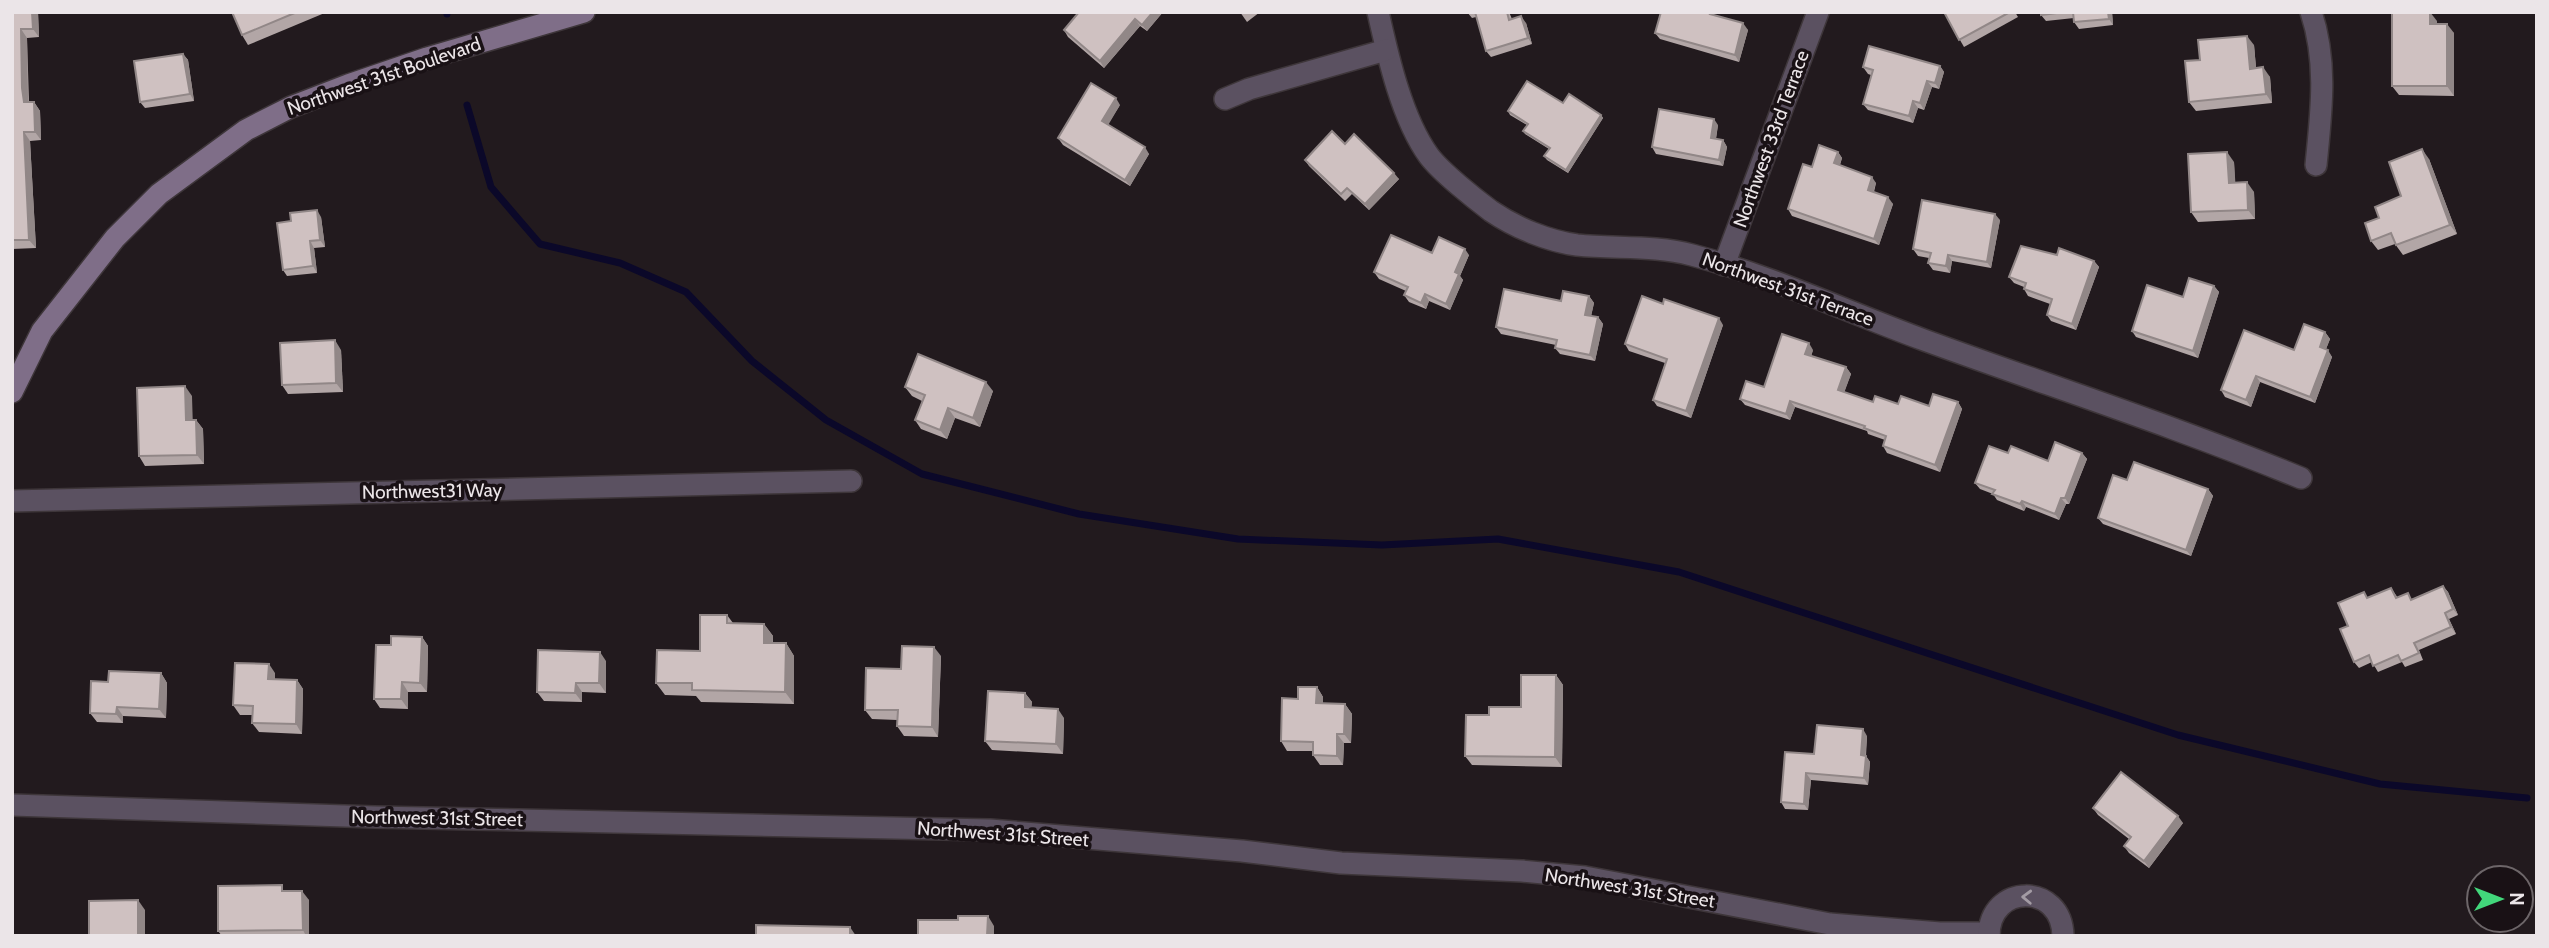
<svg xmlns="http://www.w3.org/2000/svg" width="2549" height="948" viewBox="0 0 2549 948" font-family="Cabin,sans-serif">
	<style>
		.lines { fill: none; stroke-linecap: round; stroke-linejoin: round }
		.stream { stroke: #0b0829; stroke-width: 7 }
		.street-casing { stroke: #3e363a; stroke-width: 24 }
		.secondary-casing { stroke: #3e363a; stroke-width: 24 }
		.street { stroke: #5b5161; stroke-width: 21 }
		.secondary { stroke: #7f6e88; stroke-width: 21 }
		.wall { fill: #b2a6a6 }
		.shaded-wall { fill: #918787 }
		.building { fill: #cfc1c1; stroke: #918787; stroke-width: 2 }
		.oneway { stroke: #a39ba4 }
		.labels { text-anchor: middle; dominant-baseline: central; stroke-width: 7; stroke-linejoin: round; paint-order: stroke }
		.street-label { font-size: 19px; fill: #ebe5e8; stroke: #191115 }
	</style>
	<rect width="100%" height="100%" fill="#221a1e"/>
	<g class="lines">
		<g class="stream">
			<polyline points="447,12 447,14"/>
			<polyline points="467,105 491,187 540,244 620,263 686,292 752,361 826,420 922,474 1079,514 1238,539 1382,545 1498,539 1679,572 2178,735 2380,784 2527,798"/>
		</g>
		<defs>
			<g id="street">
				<path d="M1378,12C1388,57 1402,119 1429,156C1441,172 1475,199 1491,211C1516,228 1548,241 1577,245C1615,249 1655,245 1692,255C1772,276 1847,312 1924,340C2050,386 2177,427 2301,478"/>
				<path d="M2311,12C2328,63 2321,114 2316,165"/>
				<polyline points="1225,99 1249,89 1386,50"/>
				<polyline points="1724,265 1818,12"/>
				<polyline points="12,501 851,481"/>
				<polyline points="12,805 375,817 990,830 1242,851 1341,863 1522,871 1585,877 1830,924 1940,933 1989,933"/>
				<path d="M1989,936C1989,883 2062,882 2063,936"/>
			</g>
			<polyline id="secondary" points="12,392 42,331 115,238 159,194 246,130 291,107 348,85 427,58 584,12"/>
		</defs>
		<use href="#street" class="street-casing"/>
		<use href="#secondary" class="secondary-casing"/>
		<use href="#street" class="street"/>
		<use href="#secondary" class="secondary"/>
	</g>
	<g class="wall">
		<polygon points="12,12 38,12 39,37 27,38 29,102 34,102 40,111 41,140 30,141 36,248 12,249"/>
		<polygon points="232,12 327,12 248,45 242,35"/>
		<polygon points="1079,12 1163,12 1147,31 1140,26 1104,68 1068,37 1064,30"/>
		<polygon points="1240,12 1260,12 1247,22"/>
		<polygon points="1467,12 1509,12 1512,19 1526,23 1532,44 1491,57 1486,51 1476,17 1472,18"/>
		<polygon points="1944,12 2015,12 2018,17 1964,47"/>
		<polygon points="2041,12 2112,12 2113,25 2079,29 2074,22 2074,18 2046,21 2041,15"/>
		<polygon points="1716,15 1748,30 1739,62 1660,39 1655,33"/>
		<polygon points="2437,21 2437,24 2454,33 2454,96 2399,95 2392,86"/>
		<polygon points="2254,45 2256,68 2270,77 2272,103 2196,111 2189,102 2200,60"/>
		<polygon points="183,54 188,60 194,101 145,108 140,102"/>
		<polygon points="1940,66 1944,72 1939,89 1932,87 1924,110 1918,108 1913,123 1868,110 1863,104 1871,75 1868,74 1863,67"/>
		<polygon points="1563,103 1601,115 1603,118 1568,173 1547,160 1544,156 1549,149 1525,134 1523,131 1527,125 1510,115 1508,111"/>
		<polygon points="1120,105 1108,124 1149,154 1130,186 1063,145 1058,138"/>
		<polygon points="1718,125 1716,139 1723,140 1727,147 1723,166 1656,154 1652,147"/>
		<polygon points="1345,144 1399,179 1369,210 1352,194 1345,201 1309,166 1305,160"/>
		<polygon points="1838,152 1842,158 1840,165 1876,183 1874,192 1893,204 1879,245 1792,216 1788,209"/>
		<polygon points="2429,159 2457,234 2403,255 2395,244 2378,250 2371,241 2379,218 2401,196"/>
		<polygon points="2234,162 2235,183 2254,192 2255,219 2198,222 2191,212"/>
		<polygon points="321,217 325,247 314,248 317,273 287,276 283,270"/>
		<polygon points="2000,220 1991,268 1952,261 1950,273 1933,270 1928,263 1929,258 1918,256 1913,249"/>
		<polygon points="1432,253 1469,255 1460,276 1463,280 1450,310 1429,301 1426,309 1409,302 1404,295 1406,291 1379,279 1374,272"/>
		<polygon points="2094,261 2099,267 2076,330 2051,321 2047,315 2050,304 2028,296 2024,289 2024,287 2014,283 2009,277"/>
		<polygon points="2214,286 2219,292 2198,358 2136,337 2132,331 2183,297"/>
		<polygon points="1589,296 1594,303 1591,316 1598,317 1603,324 1595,361 1560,354 1555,348 1556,345 1501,334 1496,327 1561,301"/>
		<polygon points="1723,325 1691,418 1657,406 1653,400 1665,363 1629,351 1625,344"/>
		<polygon points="2325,332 2330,339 2326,349 2332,357 2315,403 2260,382 2251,407 2225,397 2221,390"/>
		<polygon points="341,350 343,392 288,394 282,385"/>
		<polygon points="1813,350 1811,356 1846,367 1851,374 1844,392 1873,402 1898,404 1929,406 1958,402 1962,409 1940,472 1887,453 1883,446 1885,440 1868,434 1867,431 1795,407 1790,420 1745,405 1740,399 1764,387"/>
		<polygon points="905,387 993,391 980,427 955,418 947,439 921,429 915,420 922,401 912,396"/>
		<polygon points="192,396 192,420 196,420 203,429 204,464 145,466 139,456"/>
		<polygon points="2008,453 2048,461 2082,453 2087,459 2069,504 2066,504 2059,520 2026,507 2024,511 1997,500 1993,494 1980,489 1975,483"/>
		<polygon points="2127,480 2208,489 2213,496 2191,556 2103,524 2098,518"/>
		<polygon points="2443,586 2448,592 2458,615 2449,619 2456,634 2419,650 2423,660 2405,667 2402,662 2378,672 2372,662 2359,668 2354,662 2348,626 2368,598 2391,588 2398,598 2412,599"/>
		<polygon points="727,615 733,623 764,624 773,636 773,643 786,643 794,656 794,704 701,702 696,696 665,695 656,683 700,651"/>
		<polygon points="422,637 428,646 427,692 408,692 408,709 380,708 374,699 391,645"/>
		<polygon points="941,656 938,737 904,736 897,726 897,720 872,719 865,710 901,669"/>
		<polygon points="606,661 606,693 582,692 582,702 544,701 537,692"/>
		<polygon points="161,673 167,683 166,718 123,716 123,723 97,722 90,713 108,682"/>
		<polygon points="275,673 275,679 297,680 303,689 302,734 259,732 252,723 252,715 240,715 233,705"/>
		<polygon points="1556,675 1563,685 1562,767 1472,765 1465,756 1489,715 1521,707"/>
		<polygon points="1317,687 1323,697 1323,704 1345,704 1352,714 1351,743 1344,743 1343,765 1320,765 1313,755 1313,751 1287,751 1281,741"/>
		<polygon points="1025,693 1032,702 1031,707 1064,718 1063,754 992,750 985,741"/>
		<polygon points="1867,736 1866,756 1870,762 1868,785 1811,780 1808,810 1785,809 1781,802 1814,754"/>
		<polygon points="2093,808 2183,823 2149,868 2129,853 2124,846 2129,839 2098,815"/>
		<polygon points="286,891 309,900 309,936 222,936 218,931"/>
	</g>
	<g class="shaded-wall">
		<polygon points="32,12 38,12 39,37 33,29"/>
		<polygon points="1153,12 1163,12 1147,31 1142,25"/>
		<polygon points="2108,12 2112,12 2113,25 2109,19"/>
		<polygon points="2430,12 2437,21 2437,33 2430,24"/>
		<polygon points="1521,16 1526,23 1532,44 1528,38"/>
		<polygon points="1135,19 1140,26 1104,68 1100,61"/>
		<polygon points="1743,23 1748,30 1739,62 1735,55"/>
		<polygon points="2447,24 2454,33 2454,96 2447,86"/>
		<polygon points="21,29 27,38 28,97 30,111 24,102 22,88"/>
		<polygon points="2247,36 2254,45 2257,78 2250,69"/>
		<polygon points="183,54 188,60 194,101 190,94"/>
		<polygon points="1940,66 1944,72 1939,89 1935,83"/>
		<polygon points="2263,67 2270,77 2272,103 2266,94"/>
		<polygon points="1927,81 1932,87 1924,110 1920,103"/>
		<polygon points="1116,98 1120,105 1107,127 1102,121"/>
		<polygon points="1913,101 1918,108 1913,123 1909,116"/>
		<polygon points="34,102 40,111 41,140 35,132"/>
		<polygon points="1601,115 1603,118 1568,173 1566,170"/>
		<polygon points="1714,119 1718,125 1715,144 1711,138"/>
		<polygon points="24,132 30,141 36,248 29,240"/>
		<polygon points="1723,140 1727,147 1723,166 1719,160"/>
		<polygon points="1145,147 1149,154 1130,186 1125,180"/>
		<polygon points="2422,149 2429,159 2457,234 2450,225"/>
		<polygon points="1838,152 1842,158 1838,170 1834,163"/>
		<polygon points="2227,152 2234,162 2236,193 2229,183"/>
		<polygon points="1394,173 1399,179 1369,210 1365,204"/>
		<polygon points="1872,177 1876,183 1872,196 1868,190"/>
		<polygon points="2247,182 2254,192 2255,219 2248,210"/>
		<polygon points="1888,197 1893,204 1879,245 1874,239"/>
		<polygon points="317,210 321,217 325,247 320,240"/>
		<polygon points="1995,214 2000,220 1991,268 1987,262"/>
		<polygon points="310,241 314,248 317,273 313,266"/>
		<polygon points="1465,249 1469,255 1460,276 1463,280 1450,310 1446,304 1455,272"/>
		<polygon points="1948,255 1952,261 1950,273 1946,266"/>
		<polygon points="2094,261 2099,267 2076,330 2072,324"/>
		<polygon points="2214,286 2219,292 2198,358 2193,351"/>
		<polygon points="1425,294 1429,301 1426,309 1421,303"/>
		<polygon points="1589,296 1594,303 1590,321 1585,315"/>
		<polygon points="1598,317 1603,324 1595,361 1590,355"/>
		<polygon points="1719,318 1723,325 1691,418 1686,411"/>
		<polygon points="2325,332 2330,339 2324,354 2320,347"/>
		<polygon points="335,340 341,350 343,392 336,383"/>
		<polygon points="1809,343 1813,350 1810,360 1805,354"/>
		<polygon points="2328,350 2332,357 2315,403 2310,397"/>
		<polygon points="1846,367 1851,374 1843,396 1838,390"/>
		<polygon points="2256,376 2260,382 2251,407 2246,400"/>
		<polygon points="986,382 993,391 980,427 973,418"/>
		<polygon points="185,386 192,396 193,429 186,420"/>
		<polygon points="1790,401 1795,407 1790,420 1786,414"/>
		<polygon points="1958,402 1962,409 1940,472 1935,465"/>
		<polygon points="948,408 955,418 947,439 940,430"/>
		<polygon points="196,420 203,429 204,464 197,455"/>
		<polygon points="2082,453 2087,459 2069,504 2065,498"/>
		<polygon points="2208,489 2213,496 2191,556 2186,550"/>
		<polygon points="2061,498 2066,504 2059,520 2055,514"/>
		<polygon points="2022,501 2026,507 2024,511 2020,504"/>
		<polygon points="2443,586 2448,592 2458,615 2453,609"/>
		<polygon points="2445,613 2449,619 2456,634 2451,627"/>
		<polygon points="764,624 773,636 772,655 764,643"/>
		<polygon points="422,637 428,646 427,692 420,683"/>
		<polygon points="786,643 794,656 794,704 785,692"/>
		<polygon points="934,647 941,656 938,737 932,727"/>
		<polygon points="600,652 606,661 606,693 599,683"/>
		<polygon points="269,664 275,673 275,689 268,679"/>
		<polygon points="161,673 167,683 166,718 159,709"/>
		<polygon points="1556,675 1563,685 1562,767 1555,757"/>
		<polygon points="297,680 303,689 302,734 296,724"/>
		<polygon points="402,682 408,692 408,709 401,699"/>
		<polygon points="576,683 582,692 582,702 575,693"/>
		<polygon points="1317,687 1323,697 1323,713 1316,703"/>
		<polygon points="1025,693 1032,702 1031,716 1025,707"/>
		<polygon points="1345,704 1352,714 1351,743 1344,734"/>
		<polygon points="117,707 123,716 123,723 116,714"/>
		<polygon points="1058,709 1064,718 1063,754 1056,744"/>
		<polygon points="1863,729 1867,736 1865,762 1861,755"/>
		<polygon points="1337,734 1344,743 1343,765 1337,756"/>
		<polygon points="1866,756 1870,762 1868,785 1864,778"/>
		<polygon points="1806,773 1811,780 1808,810 1804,804"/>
		<polygon points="2178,816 2183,823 2149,868 2144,861"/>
		<polygon points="302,891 309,900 309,936 306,936 303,930"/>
		<polygon points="138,900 145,910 145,936 138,936"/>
		<polygon points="988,916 994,926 994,936 987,936"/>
		<polygon points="850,927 856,936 850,936"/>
	</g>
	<g class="building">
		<polygon points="12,12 32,12 33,29 21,29 22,88 24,102 34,102 35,132 24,132 29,240 12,240"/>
		<polygon points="232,12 297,12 242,35"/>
		<polygon points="1079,12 1153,12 1142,25 1135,19 1100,61 1064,30"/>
		<polygon points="1475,12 1507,12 1509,20 1521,16 1528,38 1486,51"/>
		<polygon points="1661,12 1711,12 1710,14 1743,23 1735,55 1655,33"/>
		<polygon points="1944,12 2010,12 1959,40"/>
		<polygon points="2041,12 2064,12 2041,15"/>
		<polygon points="2073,12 2108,12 2109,19 2074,22"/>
		<polygon points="2392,12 2430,12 2430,24 2447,24 2447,86 2392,86"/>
		<polygon points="2247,36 2250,69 2263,67 2266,94 2189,102 2185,61 2200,60 2198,40"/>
		<polygon points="1869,46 1940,66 1935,83 1927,81 1920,103 1913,101 1909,116 1863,104 1873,70 1863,67"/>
		<polygon points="183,54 190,94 140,102 134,61"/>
		<polygon points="1527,81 1563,103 1569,94 1601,115 1566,170 1544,156 1550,148 1523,131 1528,124 1508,111"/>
		<polygon points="1091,83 1116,98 1102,121 1145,147 1125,180 1058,138"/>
		<polygon points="1659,109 1714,119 1711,138 1723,140 1719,160 1652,147"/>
		<polygon points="1332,131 1345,144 1354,134 1394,173 1365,204 1347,188 1341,194 1305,160"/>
		<polygon points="1819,145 1838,152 1834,163 1872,177 1868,190 1888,197 1874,239 1788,209 1803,164 1812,167"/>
		<polygon points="2422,149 2450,225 2396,245 2391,233 2371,241 2365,223 2379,218 2375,207 2401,196 2389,162"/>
		<polygon points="2227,152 2229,183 2247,182 2248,210 2191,212 2188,154"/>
		<polygon points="1922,200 1995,214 1987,262 1948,255 1946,266 1928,263 1931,253 1913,249"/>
		<polygon points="317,210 320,240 310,241 313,266 283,270 277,223 291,221 290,213"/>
		<polygon points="1391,235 1432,253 1439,237 1465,249 1455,272 1459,274 1446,304 1425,294 1421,303 1404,295 1408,287 1374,272"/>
		<polygon points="2021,246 2057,255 2059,248 2094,261 2072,324 2047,315 2052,299 2024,289 2026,283 2009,277"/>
		<polygon points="2189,278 2214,286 2193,351 2132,331 2147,285 2183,297"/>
		<polygon points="1504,289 1561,301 1563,291 1589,296 1585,315 1598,317 1590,355 1555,348 1557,340 1496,327"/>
		<polygon points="1642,296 1663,304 1664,299 1719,318 1686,411 1653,400 1667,359 1625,344"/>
		<polygon points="2304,324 2325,332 2320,347 2328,350 2310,397 2256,376 2246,400 2221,390 2244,330 2294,350"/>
		<polygon points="1782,334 1809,343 1805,354 1846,367 1838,390 1873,402 1875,396 1898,404 1901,396 1929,406 1933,394 1958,402 1935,465 1883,446 1886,436 1864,428 1865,426 1790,401 1786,414 1740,399 1746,381 1764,387"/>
		<polygon points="335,340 336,383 282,385 280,343"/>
		<polygon points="918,354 986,382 973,418 948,408 940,430 915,420 925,395 905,387"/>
		<polygon points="185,386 186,420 196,420 197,455 139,456 137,388"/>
		<polygon points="2055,442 2082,453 2065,498 2061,498 2055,514 2022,501 2020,504 1992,494 1995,490 1975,483 1989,446 2008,453 2011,446 2048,461"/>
		<polygon points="2134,462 2208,489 2186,550 2098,518 2113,475 2127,480"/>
		<polygon points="2443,586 2453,609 2445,613 2451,627 2414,643 2419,653 2401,661 2398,655 2373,666 2369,655 2354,662 2340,629 2348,626 2338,603 2364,592 2367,598 2391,588 2396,598 2408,593 2411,600"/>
		<polygon points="700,615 727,615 727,623 764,624 764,643 786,643 785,692 692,690 692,683 656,683 657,650 700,651"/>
		<polygon points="391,636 422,637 420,683 402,682 401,699 374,699 376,645 391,645"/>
		<polygon points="902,646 934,647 932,727 897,726 898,710 865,710 866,668 901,669"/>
		<polygon points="538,650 600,652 599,683 576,683 575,693 537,692"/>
		<polygon points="235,663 269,664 268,679 297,680 296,724 252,723 253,706 233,705"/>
		<polygon points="109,671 161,673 159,709 117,707 116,714 90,713 91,681 108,682"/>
		<polygon points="1521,675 1556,675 1555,757 1465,756 1466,715 1489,715 1489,707 1521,707"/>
		<polygon points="1298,687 1317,687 1316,703 1345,704 1344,734 1337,734 1337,756 1313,755 1313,742 1281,741 1282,698 1298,699"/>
		<polygon points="988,691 1025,693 1025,707 1058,709 1056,744 985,741"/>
		<polygon points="1817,725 1863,729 1861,755 1866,756 1864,778 1806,773 1804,804 1781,802 1785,752 1814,754"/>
		<polygon points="2121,772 2178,816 2144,861 2124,846 2131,837 2093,808"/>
		<polygon points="282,885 282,891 302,891 303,930 218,931 218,886"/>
		<polygon points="138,900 138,936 89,936 89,901"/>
		<polygon points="958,916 988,916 987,936 918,936 918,920 958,920"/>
		<polygon points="756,925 850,927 850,936 756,936"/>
	</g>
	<defs><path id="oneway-chevron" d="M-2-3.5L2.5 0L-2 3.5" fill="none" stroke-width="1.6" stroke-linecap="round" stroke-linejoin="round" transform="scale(1.75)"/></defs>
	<use class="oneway" href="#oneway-chevron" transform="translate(2027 897) rotate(-178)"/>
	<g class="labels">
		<g class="street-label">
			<text transform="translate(384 76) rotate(-19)">Northwest 31st Boulevard</text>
			<text transform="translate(1771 139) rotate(-70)">Northwest 33rd Terrace</text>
			<text transform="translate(1788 289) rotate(20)">Northwest 31st Terrace</text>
			<text transform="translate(432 491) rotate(-1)">Northwest31 Way</text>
			<text transform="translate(437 818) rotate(1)">Northwest 31st Street</text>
			<text transform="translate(1003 834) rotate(4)">Northwest 31st Street</text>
			<text transform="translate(1630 888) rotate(9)">Northwest 31st Street</text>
		</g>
	</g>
	<rect width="2549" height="948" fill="none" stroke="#ebe5e8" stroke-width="28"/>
	<g transform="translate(2500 899) rotate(90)"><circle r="33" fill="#191115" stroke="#6d6669" stroke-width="2"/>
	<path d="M0-5L12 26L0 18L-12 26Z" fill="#42d77b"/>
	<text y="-10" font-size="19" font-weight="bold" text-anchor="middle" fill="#ebe5e8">N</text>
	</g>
</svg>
